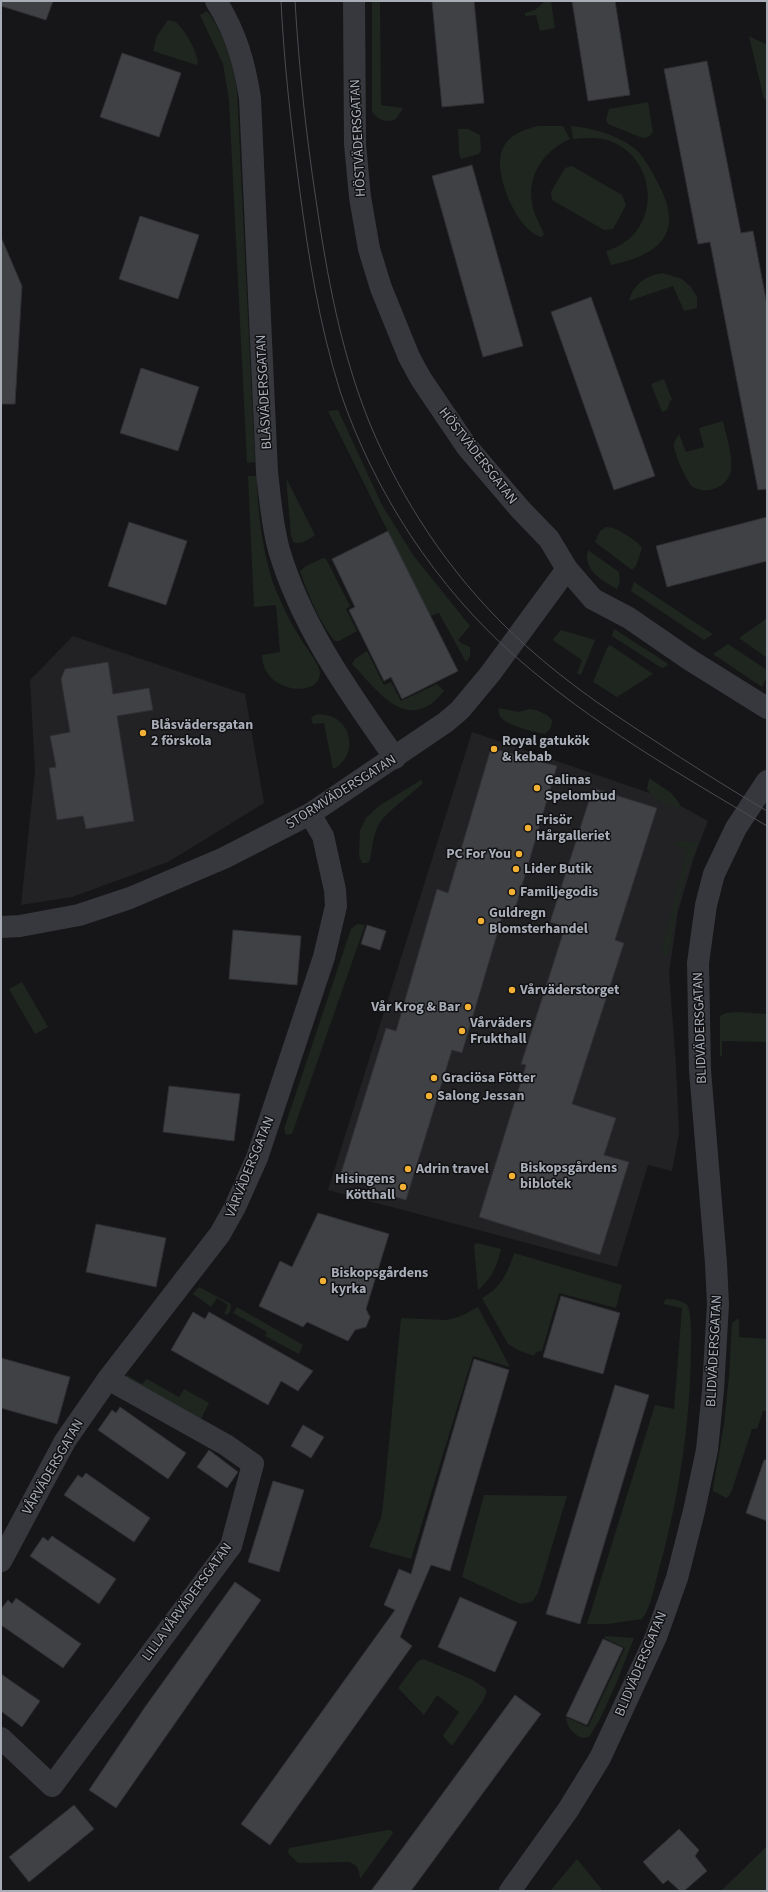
<svg xmlns="http://www.w3.org/2000/svg" width="768" height="1892" viewBox="0 0 768 1892" font-family="'Source Sans 3',sans-serif">
	<style>
		.built { fill: #222225 }
		.green { fill: #1e261f }
		.building { fill: #404145; stroke: #303034 }
		.lines { fill: none; stroke-linecap: round; stroke-linejoin: round }
		.minor { stroke: #37383d; stroke-width: 22 }
		.tram { stroke: #4a4c52; stroke-width: 1 }
		.poi-dot { fill: #f2b134; stroke: #111113; stroke-width: 1.5 }
		.labels { text-anchor: middle; dominant-baseline: central; stroke-width: 3; stroke-linejoin: round; paint-order: stroke }
		.street-label { font-size: 14px; fill: #a8adb8; stroke: #111113 }
		.poi-label { font-size: 14px; font-weight: bold; fill: #a8adb8; stroke: #111113; text-anchor: start }
	</style>
	<rect width="100%" height="100%" fill="#161618"/>
	<g class="built">
		<polygon points="73,636 245,694 264,803 168,862 72,897 21,905 35,771 30,680"/>
		<polygon points="472,732 670,800 708,821 694,857 678,911 669,973 676,1065 679,1133 672,1171 648,1165 617,1267 328,1190"/>
	</g>
	<g class="green">
		<path d="M372,1H380L381,105L403,108L396,119C386,123 378,121 372,111Z"/>
		<polygon points="545,1 551,1 555,28 540,31 536,15 525,16 525,13 535,10"/>
		<path d="M207,11C224,33 233,63 237,91L255,462L247,463L229,100L223,64L200,15Z"/>
		<path d="M168,20L176,22C186,32 195,48 198,62L196,65L153,51L157,36Z"/>
		<polygon points="749,36 767,45 767,97 764,100"/>
		<path d="M648,102L653,132C649,138 646,139 640,137L608,124L606,120L609,109Z"/>
		<path d="M538,126H563L570,139C545,150 527,174 532,203C533,213 540,224 544,234L542,237C517,232 491,170 503,148C510,134 523,130 538,126Z"/>
		<path d="M571,126C592,128 616,134 634,148C644,156 652,172 658,183C685,233 660,255 611,265L606,251C662,236 661,157 607,140C596,137 584,138 573,139Z"/>
		<polygon points="458,129 468,129 480,135 481,150 479,154 461,159 459,154"/>
		<polygon points="572,166 622,195 626,205 613,229 604,230 552,200 551,192 565,168"/>
		<path d="M663,273L682,279L691,287L697,297V308L684,311L673,286L629,301C633,284 647,275 663,273Z"/>
		<polygon points="664,379 672,400 670,401 667,410 662,412 651,384"/>
		<polygon points="338,410 382,505 413,555 470,626 458,640 461,643 470,647 470,656 466,662 439,613 430,616 328,411"/>
		<path d="M723,421C726,436 733,454 731,470C729,486 708,496 693,487C687,483 674,453 674,445C674,441 677,438 679,434L686,452L704,447L699,428Z"/>
		<path d="M248,476H257C257,510 264,564 278,595C284,609 291,623 299,636C303,644 320,664 320,673C320,699 262,693 262,655L280,652L276,605L254,607Z"/>
		<path d="M286,478L315,535C309,540 300,545 293,542L291,535Z"/>
		<path d="M606,527C615,526 638,541 642,548L636,566L632,570L595,542L600,531Z"/>
		<path d="M588,550L619,572L620,582L617,589C602,581 582,569 588,550Z"/>
		<path d="M323,558L326,559L350,606L346,609L357,631L339,641H335C320,624 307,592 300,571L306,566Z"/>
		<polygon points="634,582 708,631 713,634 704,640 631,591"/>
		<polygon points="767,618 767,658 739,638"/>
		<polygon points="614,629 667,663 668,665 663,668 660,667 612,636"/>
		<polygon points="561,630 595,640 581,675 577,673 582,660 554,641 553,639"/>
		<polygon points="728,644 767,670 767,676 762,687 713,654"/>
		<polygon points="610,645 653,674 617,697 593,682 608,646"/>
		<path d="M367,651L384,685L391,682L401,701L437,684L444,691C408,736 379,692 352,664L355,659Z"/>
		<path d="M499,708L519,712L529,709L536,710L547,715L552,720C552,726 550,731 544,734C533,731 494,725 499,708Z"/>
		<path d="M318,714C326,715 334,716 339,721C355,734 352,760 333,769L324,723L313,724L311,717Z"/>
		<polygon points="649,778 671,793 680,804 679,808 656,800 647,789"/>
		<path d="M421,780L423,783C411,795 384,813 378,826C373,836 372,849 370,860L367,863H362L359,856L360,830L366,818L379,806Z"/>
		<path d="M686,841L699,843C682,877 676,912 670,950L667,955L662,954V950L687,849L674,845L675,842Z"/>
		<polygon points="357,924 365,925 292,1134 286,1135 284,1129 287,1120 351,929"/>
		<polygon points="22,982 48,1027 35,1034 9,989"/>
		<polygon points="737,1012 767,1014 767,1045 766,1042 722,1041 722,1056 720,1056 720,1016 726,1013"/>
		<path d="M477,1243L501,1249C497,1266 492,1278 478,1290L474,1245Z"/>
		<path d="M514,1253L622,1285L616,1308L559,1293L542,1351L536,1352L534,1356L520,1351L508,1344L482,1298C501,1288 508,1272 514,1253Z"/>
		<polygon points="199,1287 231,1304 230,1312 227,1315 224,1314 228,1305 217,1298 211,1307 193,1294"/>
		<path d="M666,1299C672,1299 681,1300 686,1304C692,1309 691,1335 691,1343C691,1421 679,1498 658,1573C654,1588 651,1607 642,1619L608,1624H587L655,1405L674,1409L682,1308L663,1304Z"/>
		<polygon points="237,1307 303,1345 299,1354 265,1336 267,1332 233,1313"/>
		<polygon points="478,1307 510,1367 473,1356 411,1559 369,1547 381,1518 383,1505 401,1318 447,1320 461,1316"/>
		<polygon points="738,1318 739,1320 739,1337 767,1339 767,1411 763,1411 757,1429 752,1429 732,1490 729,1496 726,1498 713,1491 713,1488 724,1424 729,1376 732,1323"/>
		<polygon points="127,1375 142,1384 147,1379 179,1397 184,1389 209,1403 200,1421 125,1377"/>
		<polygon points="484,1495 567,1496 538,1593 532,1602 520,1604 462,1577"/>
		<path d="M606,1636L634,1638L616,1684L600,1719L589,1737L583,1738C574,1736 566,1726 566,1717L588,1727L625,1648L604,1638Z"/>
		<polygon points="423,1659 471,1679 486,1689 486,1693 483,1701 452,1746 443,1736 459,1712 437,1695 424,1715 398,1688 418,1661"/>
		<path d="M388,1830H391L393,1833L360,1879C359,1869 358,1865 349,1862L298,1863L288,1853L289,1848Z"/>
		<polygon points="767,1846 767,1891 721,1891"/>
		<polygon points="577,1859 603,1891 550,1891"/>
	</g>
	<g class="building">
		<polygon points="1,1 53,1 46,20 1,6"/>
		<polygon points="432,1 474,1 484,103 442,107"/>
		<polygon points="572,1 615,1 630,95 588,101"/>
		<polygon points="122,53 181,73 159,137 100,117"/>
		<polygon points="707,61 741,233 753,231 767,305 767,489 758,490 710,242 698,244 664,69"/>
		<polygon points="472,165 523,346 483,357 432,176"/>
		<polygon points="140,216 199,235 178,299 119,279"/>
		<polygon points="1,237 22,286 15,404 1,404"/>
		<polygon points="591,297 655,476 614,490 551,312"/>
		<polygon points="141,368 199,387 178,451 120,433"/>
		<polygon points="767,517 767,561 667,587 656,546"/>
		<polygon points="129,522 187,541 166,605 108,586"/>
		<polygon points="388,531 458,671 402,699 391,677 384,681 349,610 355,607 332,559"/>
		<polygon points="108,662 113,694 149,688 153,710 117,716 134,821 86,829 83,816 57,820 49,768 56,767 50,736 70,732 61,679 65,669"/>
		<polygon points="491,748 557,766 514,913 504,911 462,1053 452,1050 406,1200 369,1190 372,1181 341,1173 386,1028 396,1031 437,889 448,893"/>
		<polygon points="593,788 657,808 615,940 624,943 572,1104 616,1118 604,1155 629,1162 600,1255 479,1217 526,1065 521,1064 565,927 550,922"/>
		<polygon points="367,925 386,931 380,950 361,944"/>
		<polygon points="233,930 301,936 297,985 229,979"/>
		<polygon points="169,1086 240,1094 234,1141 163,1132"/>
		<polygon points="318,1213 389,1234 366,1309 370,1317 366,1327 355,1330 348,1341 307,1322 303,1327 259,1306 280,1261 292,1267"/>
		<polygon points="96,1224 166,1238 156,1287 86,1272"/>
		<polygon points="561,1296 620,1313 603,1374 543,1357"/>
		<polygon points="193,1312 205,1319 209,1312 313,1371 298,1391 281,1381 268,1405 171,1350"/>
		<polygon points="1,1358 70,1377 57,1424 1,1408"/>
		<polygon points="474,1359 509,1370 450,1571 431,1565 400,1637 412,1646 270,1845 241,1824 395,1610 384,1605 399,1569 411,1574"/>
		<polygon points="615,1385 649,1395 580,1624 546,1614"/>
		<polygon points="120,1407 186,1453 168,1479 98,1430 112,1410 116,1413"/>
		<polygon points="303,1425 324,1437 311,1458 291,1446"/>
		<polygon points="209,1450 238,1472 227,1488 197,1467"/>
		<polygon points="764,1460 767,1460 767,1521 746,1513"/>
		<polygon points="86,1473 150,1518 134,1542 64,1495 78,1475 82,1478"/>
		<polygon points="273,1481 304,1490 279,1572 248,1562"/>
		<polygon points="52,1536 116,1579 99,1604 30,1556 43,1537 48,1541"/>
		<polygon points="235,1582 261,1600 116,1808 89,1790 145,1707"/>
		<polygon points="460,1597 517,1622 495,1672 438,1647"/>
		<polygon points="16,1598 81,1644 63,1668 1,1625 1,1609 8,1600 12,1604"/>
		<polygon points="603,1639 623,1648 587,1725 566,1716"/>
		<polygon points="1,1674 40,1701 22,1727 1,1711"/>
		<polygon points="515,1695 541,1714 411,1891 371,1891"/>
		<polygon points="74,1805 94,1829 29,1882 9,1857"/>
		<polygon points="679,1829 699,1850 695,1856 707,1871 684,1891 680,1891 668,1880 663,1884 643,1862"/>
	</g>
	<g class="lines">
		<g class="minor">
			<path d="M216,1C236,33 244,61 250,98L267,472C270,498 272,525 279,550C302,628 349,692 395,758"/>
			<polyline points="354,1 355,144 360,197 369,249 381,288 409,357 421,379 467,447 520,509 549,539 567,569 593,599 629,618 690,660 767,708"/>
			<polyline points="1,927 20,926 79,915 130,898 224,858 310,814 446,722 460,710 490,674 567,569"/>
			<polyline points="1,1561 65,1441 108,1379 220,1234 235,1207 257,1158 324,957 336,906 335,890 323,836 310,814"/>
			<polyline points="1,1738 52,1786 231,1546 253,1464 226,1445 108,1379"/>
			<polyline points="510,1891 568,1810 600,1758 656,1637 677,1578 694,1511 707,1450 713,1390 718,1304 716,1263 700,1070 698,963 706,905 714,874 736,828 767,781"/>
		</g>
		<g class="tram">
			<path d="M281,1C284,63 291,124 299,185C308,254 319,324 340,391C374,492 436,587 516,657C592,724 681,775 767,826"/>
			<path d="M295,1C299,68 306,134 316,200C327,276 341,353 370,424C402,501 449,572 509,630C552,672 602,707 652,739C690,764 728,788 767,811"/>
		</g>
	</g>
	<g class="poi-dot">
		<circle cx="143" cy="733" r="4"/>
		<circle cx="494" cy="749" r="4"/>
		<circle cx="537" cy="788" r="4"/>
		<circle cx="528" cy="828" r="4"/>
		<circle cx="519" cy="854" r="4"/>
		<circle cx="516" cy="869" r="4"/>
		<circle cx="512" cy="892" r="4"/>
		<circle cx="481" cy="921" r="4"/>
		<circle cx="512" cy="990" r="4"/>
		<circle cx="468" cy="1007" r="4"/>
		<circle cx="462" cy="1031" r="4"/>
		<circle cx="434" cy="1078" r="4"/>
		<circle cx="429" cy="1096" r="4"/>
		<circle cx="408" cy="1169" r="4"/>
		<circle cx="512" cy="1176" r="4"/>
		<circle cx="403" cy="1187" r="4"/>
		<circle cx="323" cy="1281" r="4"/>
	</g>
	<g class="labels">
		<g class="street-label">
			<text transform="translate(358 138) rotate(-93)">HÖSTVÄDERSGATAN</text>
			<text transform="translate(264 392) rotate(-93)">BLÅSVÄDERSGATAN</text>
			<text transform="translate(478 456) rotate(52)">HÖSTVÄDERSGATAN</text>
			<text transform="translate(341 792) rotate(-32)">STORMVÄDERSGATAN</text>
			<text transform="translate(700 1028) rotate(-92)">BLIDVÄDERSGATAN</text>
			<text transform="translate(250 1167) rotate(-68)">VÅRVÄDERSGATAN</text>
			<text transform="translate(714 1351) rotate(-87)">BLIDVÄDERSGATAN</text>
			<text transform="translate(53 1467) rotate(-60)">VÅRVÄDERSGATAN</text>
			<text transform="translate(187 1602) rotate(-54)">LILLA VÅRVÄDERSGATAN</text>
			<text transform="translate(641 1664) rotate(-67)">BLIDVÄDERSGATAN</text>
		</g>
		<g class="poi-label">
			<text x="151" y="725">Blåsvädersgatan<tspan x="151" dy="16">2 förskola</tspan></text>
			<text x="502" y="741">Royal gatukök<tspan x="502" dy="16">&amp; kebab</tspan></text>
			<text x="545" y="780">Galinas<tspan x="545" dy="16">Spelombud</tspan></text>
			<text x="536" y="820">Frisör<tspan x="536" dy="16">Hårgalleriet</tspan></text>
			<text x="511" y="854" text-anchor="end">PC For You</text>
			<text x="524" y="869">Lider Butik</text>
			<text x="520" y="892">Familjegodis</text>
			<text x="489" y="913">Guldregn<tspan x="489" dy="16">Blomsterhandel</tspan></text>
			<text x="520" y="990">Vårväderstorget</text>
			<text x="460" y="1007" text-anchor="end">Vår Krog &amp; Bar</text>
			<text x="470" y="1023">Vårväders<tspan x="470" dy="16">Frukthall</tspan></text>
			<text x="442" y="1078">Graciösa Fötter</text>
			<text x="437" y="1096">Salong Jessan</text>
			<text x="520" y="1168">Biskopsgårdens<tspan x="520" dy="16">biblotek</tspan></text>
			<text x="416" y="1169">Adrin travel</text>
			<text x="395" y="1179" text-anchor="end">Hisingens<tspan x="395" dy="16">Kötthall</tspan></text>
			<text x="331" y="1273">Biskopsgårdens<tspan x="331" dy="16">kyrka</tspan></text>
		</g>
	</g>
	<rect width="768" height="1892" fill="none" stroke="#a8adb8" stroke-width="4"/>
</svg>
